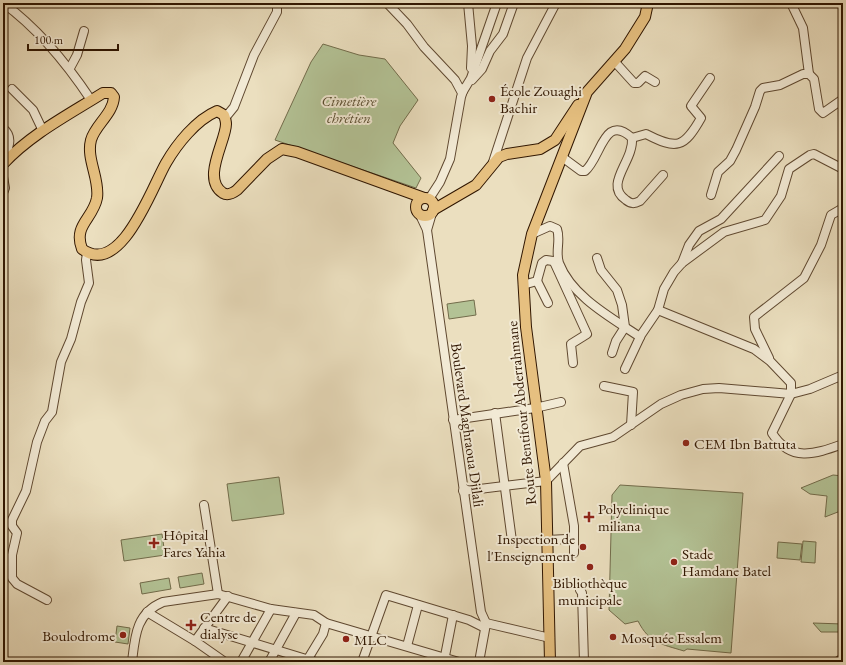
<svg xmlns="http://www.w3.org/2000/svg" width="846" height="665" viewBox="0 0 846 665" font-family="'EB Garamond',serif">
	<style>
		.green { fill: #b3c295; stroke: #726c4b }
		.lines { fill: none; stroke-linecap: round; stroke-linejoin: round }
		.minor-casing { stroke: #5f4830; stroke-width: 10 }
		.major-casing { stroke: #301601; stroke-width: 12 }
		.minor { stroke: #f2ead5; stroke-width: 8 }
		.major { stroke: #e6c080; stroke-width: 10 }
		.poi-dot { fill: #8f2418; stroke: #f2ead5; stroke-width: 1.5 }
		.labels { text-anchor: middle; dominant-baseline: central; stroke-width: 4; stroke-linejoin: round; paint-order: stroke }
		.poi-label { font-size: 15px; fill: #301601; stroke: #f2ead5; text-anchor: start }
		.park-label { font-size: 15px; font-style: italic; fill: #574a2d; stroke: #f2ead5 }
		.street-label { font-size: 15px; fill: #301601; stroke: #f2ead5 }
	</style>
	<rect width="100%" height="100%" fill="#ebdfbf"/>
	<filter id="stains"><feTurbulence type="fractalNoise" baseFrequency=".005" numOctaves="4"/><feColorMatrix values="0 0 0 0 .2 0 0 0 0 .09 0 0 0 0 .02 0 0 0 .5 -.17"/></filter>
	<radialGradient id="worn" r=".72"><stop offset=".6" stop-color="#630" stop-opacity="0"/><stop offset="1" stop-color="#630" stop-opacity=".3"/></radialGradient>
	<g class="green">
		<polygon points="323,44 359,55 385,59 418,100 400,126 393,143 421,178 416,188 275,140 311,62"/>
		<polygon points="474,300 476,315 449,319 447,304"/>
		<polygon points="833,475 843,476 843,510 825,517 827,496 810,494 801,488"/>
		<polygon points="279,477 284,514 232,521 227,484"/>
		<path d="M620,485L743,493L731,653L687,649L684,651C661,644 649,643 638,621L625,624L609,610L612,495Z"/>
		<polygon points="162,534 165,555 124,561 121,540"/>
		<polygon points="803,541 816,542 815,563 801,562"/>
		<polygon points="778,542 802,544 800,560 777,558"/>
		<polygon points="202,573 204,584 180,588 178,577"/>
		<polygon points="169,578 171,589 142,594 140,583"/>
		<polygon points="813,623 843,624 843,632 821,632"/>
		<polygon points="117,626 130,628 128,644 115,642"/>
	</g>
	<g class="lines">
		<defs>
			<g id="minor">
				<path d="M3,3C39,29 67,64 91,100"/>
				<polyline points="387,3 407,24 424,47 455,80 462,93 471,78 497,3"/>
				<polyline points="468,3 472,46 471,68"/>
				<polyline points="791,3 803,28 809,74"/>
				<polyline points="614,61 634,83 638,83 645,76 655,82"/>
				<polyline points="70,68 77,55 84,31"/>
				<polyline points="472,80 482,69 490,51 503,34 514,3"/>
				<polyline points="12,89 33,110 43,131"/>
				<polyline points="225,118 234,107 254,55 277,12 277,3"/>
				<path d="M3,128C15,138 7,150 3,163"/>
				<path d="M632,138L646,134C677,150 684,148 701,118L691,106L710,78"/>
				<path d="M562,157L581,171H585C601,158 604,112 632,138C634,162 603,184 626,200C631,204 634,204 640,201L663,175"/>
				<polyline points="493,162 527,58 556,3"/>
				<polyline points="3,177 5,188 3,193"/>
				<polyline points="711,195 718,172 730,161 736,150 755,107 760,91 763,88 780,85 803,74 809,74 814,79 819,109 823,113 843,99"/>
				<polyline points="429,199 440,182 450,159 461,97 464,88"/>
				<polyline points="420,215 427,230 481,612 486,623"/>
				<polyline points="427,230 432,213"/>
				<path d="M532,234L550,226L557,229C561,240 555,252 559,263C572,297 612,318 640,337"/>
				<polyline points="597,258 601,270 617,290 622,305 625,327 616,341 612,353"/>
				<polyline points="682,263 689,245 699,231 721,219 779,156"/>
				<polyline points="537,281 548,303"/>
				<polyline points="523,285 537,281 542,263 546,260 553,261 555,264 587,334 571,344 573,363"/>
				<path d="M658,310L754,349L770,361L791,383V394L772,433C791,463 815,454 843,444"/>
				<polyline points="769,358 755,329 754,317 804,278 821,245 831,215 843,208"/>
				<polyline points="625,369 641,335 658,310 664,289 674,272 682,263 724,232 765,220 781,196 789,169 810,155 814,154 843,169"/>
				<polyline points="604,386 633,392 631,425"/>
				<polyline points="495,413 512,541"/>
				<polyline points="453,420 535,408 561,402"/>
				<polyline points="563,463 574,526 574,553"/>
				<polyline points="463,491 546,481 580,446 613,437 661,404 681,395 703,389 719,388 791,394 810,389 843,375"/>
				<polyline points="204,505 218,594"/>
				<polyline points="548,540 566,539"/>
				<polyline points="580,590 582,593 584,662"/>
				<polyline points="47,600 17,584 12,578 12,555 17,533 12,526 12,520 26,491 37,442 45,421 52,412 61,362 71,339 81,302 89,283 86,260 87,253"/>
				<polyline points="147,612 195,641 225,662"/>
				<polyline points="486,623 550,638"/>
				<polyline points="204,628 316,662"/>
				<polyline points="195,641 228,596"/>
				<polyline points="407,646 418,605"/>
				<polyline points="444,661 453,615"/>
				<path d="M132,662C135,636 136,613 163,602L218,594L271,609L314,615L326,623L459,662"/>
				<polyline points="241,662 271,609"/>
				<polyline points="269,662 296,613"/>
				<polyline points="306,662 323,634 326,623"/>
				<polyline points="362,662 386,595 469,620 485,628"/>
				<polyline points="479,662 486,624"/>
				<polyline points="837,662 843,658"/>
			</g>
			<g id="major">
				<path d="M3,164C31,134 68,115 103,93H111L114,97C113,114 95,125 91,140C86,159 100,179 97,198C93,219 73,225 82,249C121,278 152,187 166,163C177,144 196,120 217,111L224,115C225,118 226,121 226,124C226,141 201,179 223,193C228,196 233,193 237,190L267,159L282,149L297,152L424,198"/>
				<circle cx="425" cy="207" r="9"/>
				<polyline points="433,210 476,185 499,157 507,154 540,149 555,140 578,105"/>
				<polyline points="550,662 546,481 526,327 523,275 532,234 587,92 625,49 645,17 648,3"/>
			</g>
		</defs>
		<use href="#minor" class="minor-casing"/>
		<use href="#major" class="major-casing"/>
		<use href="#minor" class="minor"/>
		<use href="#major" class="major"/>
	</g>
	<g class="poi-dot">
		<circle cx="492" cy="99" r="4"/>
		<circle cx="686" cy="443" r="4"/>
		<path d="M587 511h4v4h4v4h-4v4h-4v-4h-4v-4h4z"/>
		<path d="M152 537h4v4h4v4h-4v4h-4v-4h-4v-4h4z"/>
		<circle cx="583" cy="547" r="4"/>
		<circle cx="674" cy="562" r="4"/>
		<circle cx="590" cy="567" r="4"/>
		<path d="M189 619h4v4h4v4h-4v4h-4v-4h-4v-4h4z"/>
		<circle cx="123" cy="635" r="4"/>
		<circle cx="613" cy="637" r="4"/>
		<circle cx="346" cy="639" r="4"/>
	</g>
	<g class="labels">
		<g class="poi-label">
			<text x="500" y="90">École Zouaghi<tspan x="500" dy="17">Bachir</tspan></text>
			<text x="694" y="443">CEM Ibn Battuta</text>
			<text x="598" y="508">Polyclinique<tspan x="598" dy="17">miliana</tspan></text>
			<text x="163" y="534">Hôpital<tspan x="163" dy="17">Fares Yahia</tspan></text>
			<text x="575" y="538" text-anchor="end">Inspection de<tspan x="575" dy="17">l'Enseignement</tspan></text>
			<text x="682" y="553">Stade<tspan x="682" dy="17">Hamdane Batel</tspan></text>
			<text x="590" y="582" text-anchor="middle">Bibliothèque<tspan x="590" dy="17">municipale</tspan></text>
			<text x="200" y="616">Centre de<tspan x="200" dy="17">dialyse</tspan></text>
			<text x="115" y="635" text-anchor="end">Boulodrome</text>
			<text x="621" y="637">Mosquée Essalem</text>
			<text x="354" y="639">MLC</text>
		</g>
		<g class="park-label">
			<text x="349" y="100">Cimetière<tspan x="349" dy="17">chrétien</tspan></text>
		</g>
		<g class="street-label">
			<text transform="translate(521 413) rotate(-96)">Route Bentifour Abderrahmane</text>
			<text transform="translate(468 425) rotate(82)">Boulevard Maghraoua Djilali</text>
		</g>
	</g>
	<rect width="846" height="665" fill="none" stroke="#ebdfbf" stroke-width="16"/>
	<rect x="4" y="4" width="838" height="657" fill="none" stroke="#301601" stroke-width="2"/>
	<rect x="8" y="8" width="830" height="649" fill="none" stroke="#301601"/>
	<path d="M28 44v6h90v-6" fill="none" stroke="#301601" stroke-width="2"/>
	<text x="34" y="44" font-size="12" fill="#301601" stroke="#f2ead5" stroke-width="3" paint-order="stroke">100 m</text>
	<rect width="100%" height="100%" filter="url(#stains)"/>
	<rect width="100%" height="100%" fill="url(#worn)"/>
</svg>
